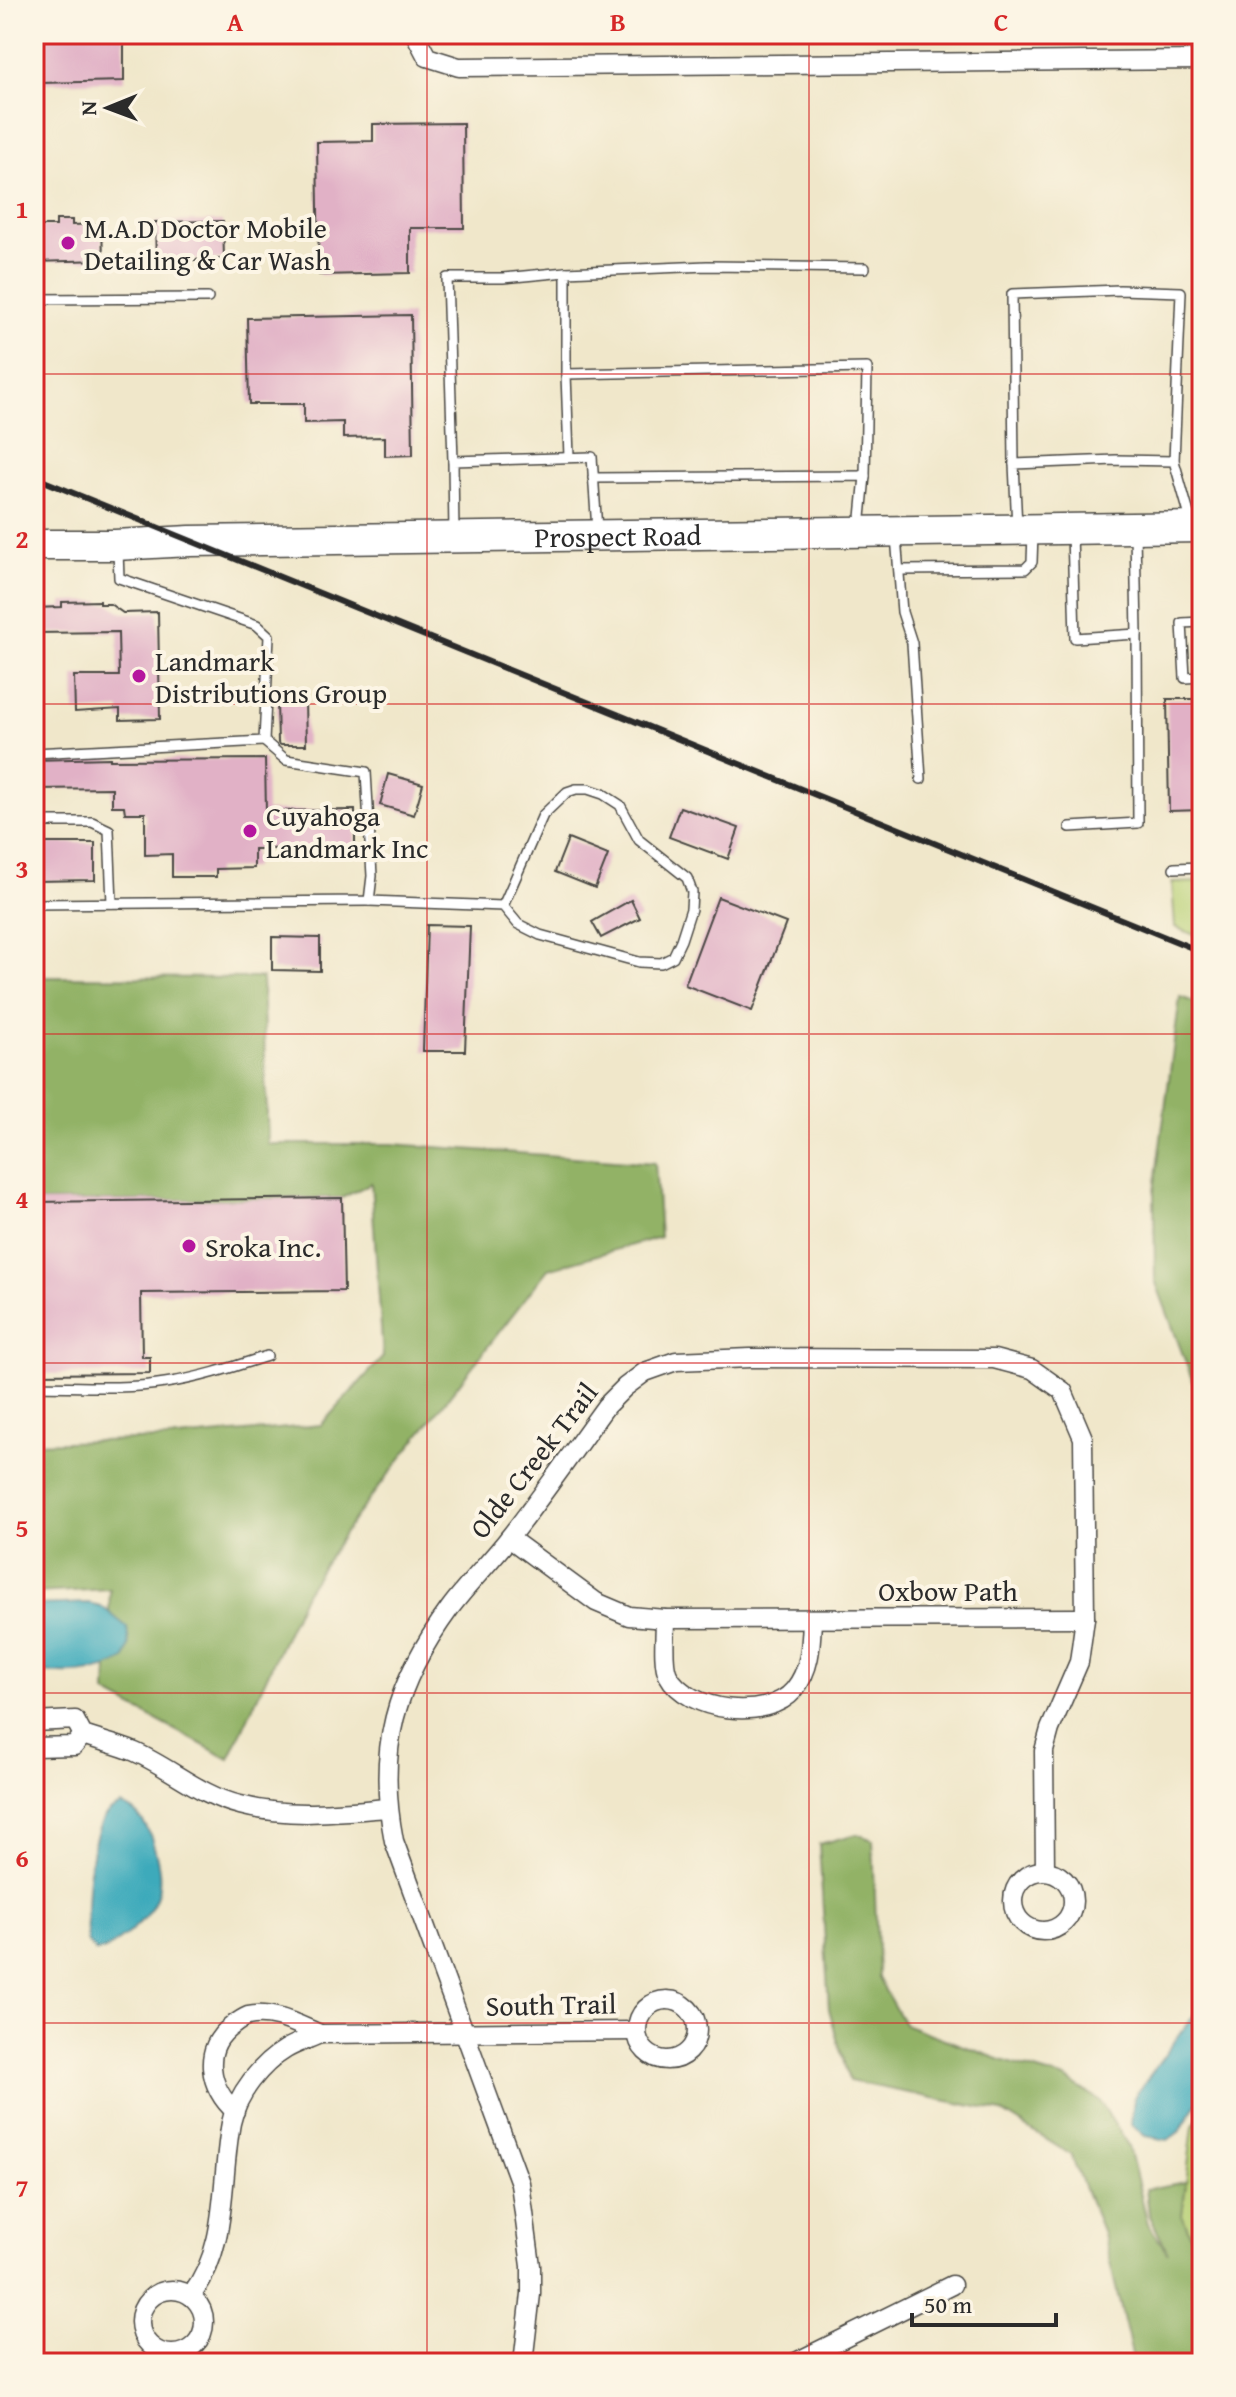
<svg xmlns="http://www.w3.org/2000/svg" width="1236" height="2397" viewBox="0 0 1236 2397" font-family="'Gentium Book Plus',serif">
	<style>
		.green { fill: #b8d074; stroke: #727e50; stroke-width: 2 }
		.forest { fill: #92b266; stroke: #5e6e48; stroke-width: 2 }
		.water { fill: #3caabb; stroke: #346a73; stroke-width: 2 }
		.building { fill: #e1b1c6 }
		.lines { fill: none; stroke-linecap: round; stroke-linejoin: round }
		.service-casing { stroke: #494743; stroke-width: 12 }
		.minor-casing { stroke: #494743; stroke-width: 21 }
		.primary-casing { stroke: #494743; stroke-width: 33 }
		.service { stroke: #fff; stroke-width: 9 }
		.minor { stroke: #fff; stroke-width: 18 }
		.primary { stroke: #fff; stroke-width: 30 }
		.rail { stroke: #2b2b2b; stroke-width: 6 }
		.grid { fill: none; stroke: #d62828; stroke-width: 2; stroke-opacity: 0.55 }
		.poi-dot { fill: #b5179e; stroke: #fcf5e5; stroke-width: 3 }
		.labels { text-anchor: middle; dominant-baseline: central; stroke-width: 8; stroke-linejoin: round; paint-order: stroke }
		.poi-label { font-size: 28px; fill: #2b2b2b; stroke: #fcf5e5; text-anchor: start }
		.street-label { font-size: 28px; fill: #2b2b2b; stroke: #fcf5e5 }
		.neatline { fill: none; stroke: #d62828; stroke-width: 3 }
		.grid-label { font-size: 26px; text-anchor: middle; font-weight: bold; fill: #d62828 }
	</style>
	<rect width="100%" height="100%" fill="#fcf5e5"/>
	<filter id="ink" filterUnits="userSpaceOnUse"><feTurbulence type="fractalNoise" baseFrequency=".0125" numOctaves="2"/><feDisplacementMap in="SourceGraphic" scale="16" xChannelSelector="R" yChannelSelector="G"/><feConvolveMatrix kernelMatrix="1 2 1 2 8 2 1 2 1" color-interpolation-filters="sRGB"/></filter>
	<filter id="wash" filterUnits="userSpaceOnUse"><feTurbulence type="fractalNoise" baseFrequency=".006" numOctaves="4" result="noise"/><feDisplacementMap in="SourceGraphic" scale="32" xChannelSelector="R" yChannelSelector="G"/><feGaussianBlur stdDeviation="1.8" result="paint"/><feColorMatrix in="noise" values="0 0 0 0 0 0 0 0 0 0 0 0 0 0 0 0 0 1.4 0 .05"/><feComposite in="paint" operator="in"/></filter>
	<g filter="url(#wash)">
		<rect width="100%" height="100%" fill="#f0e7ca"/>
		<g class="green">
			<polygon points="1202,882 1202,938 1175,927 1172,883"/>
			<polygon points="1202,2115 1202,2262 1182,2215 1193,2126"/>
		</g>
		<g class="forest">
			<polygon points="34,977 262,978 268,1144 392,1144 655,1163 660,1237 548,1269 354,1519 305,1593 229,1759 106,1693 110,1589 34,1593 34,1443 167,1439 321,1425 383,1357 371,1183 342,1198 34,1202"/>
			<polygon points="1180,997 1202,1005 1202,1406 1155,1280 1154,1191"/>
			<polygon points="857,1834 873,1840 878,1978 904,2024 1001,2060 1065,2079 1099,2100 1129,2147 1148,2224 1168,2253 1149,2214 1146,2189 1186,2182 1182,2215 1202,2262 1202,2363 1134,2363 1103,2233 1071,2155 1002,2112 849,2081 829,2009 819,1844"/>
		</g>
		<g class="water">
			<path d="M88,1603L101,1606L127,1627L129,1646L125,1659C97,1676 66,1674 34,1672V1605Z"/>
			<path d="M121,1805C140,1811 149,1828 154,1847C166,1886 159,1908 127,1934C117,1942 109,1949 96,1952L87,1941C86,1913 87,1829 110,1811C113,1808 117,1807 121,1805Z"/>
			<polygon points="1202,2004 1202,2095 1180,2131 1168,2140 1145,2136 1131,2124 1134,2097"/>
		</g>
		<g id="blocks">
			<g class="building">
				<polygon points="39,34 124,34 124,81 40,83"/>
				<polygon points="463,123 464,228 410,228 410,273 319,275 317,142 373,141 373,124"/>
				<polygon points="56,220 72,220 72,225 102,224 103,260 34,262 34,226 56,226"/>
				<polygon points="223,221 224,259 156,261 155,222"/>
				<polygon points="411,315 413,455 385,456 385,437 343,438 343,422 304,423 304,404 249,404 247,318"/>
				<polygon points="100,601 100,604 110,604 123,613 158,612 160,719 120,720 120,709 75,712 74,676 119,676 118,632 34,633 34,608 62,607 62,602"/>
				<polygon points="1167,699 1202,699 1202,810 1169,811"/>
				<polygon points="277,701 305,701 306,745 281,745 278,743"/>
				<polygon points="110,758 110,760 265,759 266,811 355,810 355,848 254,849 254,868 216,869 216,877 172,877 172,854 145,855 145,813 125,813 124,806 112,806 112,788 34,789 34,760"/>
				<polygon points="388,774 423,784 414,815 380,805"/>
				<polygon points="680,807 739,828 728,859 669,837"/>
				<polygon points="568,839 608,855 595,888 555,872"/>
				<polygon points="34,843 95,843 95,880 34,881"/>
				<polygon points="718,897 786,923 752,1011 685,985"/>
				<polygon points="631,900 640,918 601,938 592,922"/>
				<polygon points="427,925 470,926 465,1051 423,1051"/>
				<polygon points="272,937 320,938 320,971 272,970"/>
				<polygon points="342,1198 344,1291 141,1293 142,1357 150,1357 150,1373 34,1374 34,1202"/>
			</g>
		</g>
	</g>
	<g filter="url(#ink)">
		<use href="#blocks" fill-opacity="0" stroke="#494743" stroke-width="2"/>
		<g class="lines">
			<defs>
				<g id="service">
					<polyline points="34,299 208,298"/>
					<polyline points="566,374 566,272 707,266 865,268"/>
					<polyline points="569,457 566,374 867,368 865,476"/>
					<polyline points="453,461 447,278 503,278 566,272"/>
					<polyline points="1014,464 1012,294 1120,290 1181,292 1174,461"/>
					<polyline points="593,478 865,476 860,528"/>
					<polyline points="1017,527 1014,464 1116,460 1174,461 1192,524"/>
					<polyline points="1072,533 1075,638 1137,634 1135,533"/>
					<polyline points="454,534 453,461 592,457 597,530"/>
					<polyline points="896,536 902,612 912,643 921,779"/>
					<polyline points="899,570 1025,569 1032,562 1033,533"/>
					<polyline points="1202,622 1182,623 1185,678 1202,677"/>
					<polyline points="34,753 264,741 269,636 257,625 119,578 118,551"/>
					<polyline points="34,822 92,822 109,830 112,903"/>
					<polyline points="1070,827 1138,823 1137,634"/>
					<polyline points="1174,868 1202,867"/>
					<polyline points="369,901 503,906 518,924 540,935 639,962 661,963 673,957 681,940 691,909 692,892 687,878 639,840 620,805 603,794 588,789 576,789 567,792 543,815 503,906"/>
					<polyline points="34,904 369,901 372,876 366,772 286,760 264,741"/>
					<path d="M34,1386C77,1386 122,1390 165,1383C200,1378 233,1367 267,1356"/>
				</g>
				<g id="minor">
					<polyline points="415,34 427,57 459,67 1202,60"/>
					<polyline points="509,1538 596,1602 629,1616 665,1619 1085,1618"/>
					<path d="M665,1619C665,1634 662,1663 668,1675C687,1712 767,1722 794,1690C811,1669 811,1644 812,1619"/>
					<path d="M34,1722L75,1720L83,1735C100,1741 119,1745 135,1752C171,1768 201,1796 240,1805C288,1818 338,1812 387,1808"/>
					<polyline points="34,1747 74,1746 83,1735"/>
					<circle cx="1043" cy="1901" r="30"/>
					<circle cx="667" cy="2030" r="30"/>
					<path d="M235,2111C209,2089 201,2048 232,2026C236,2023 243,2018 248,2016C272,2010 298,2025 320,2034"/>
					<circle cx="172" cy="2322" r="32"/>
					<path d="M191,2296C229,2246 220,2181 231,2123C237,2094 261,2064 286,2049C296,2043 309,2039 320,2034L637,2031"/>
					<path d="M523,2363L531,2294V2266L520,2183L394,1841C376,1749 395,1683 450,1608C468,1584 490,1562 509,1538C543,1495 574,1450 606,1406L625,1387L645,1372L676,1361L750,1358L994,1359L1032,1369L1063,1391L1083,1438L1085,1618L1079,1662L1050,1729L1044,1751L1045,1871"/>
					<polyline points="794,2363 952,2285"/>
				</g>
				<g id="primary">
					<path id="s1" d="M34,545H115L190,541L1202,527"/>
				</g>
			</defs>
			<use href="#service" class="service-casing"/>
			<use href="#minor" class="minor-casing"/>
			<use href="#primary" class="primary-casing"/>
			<use href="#service" class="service"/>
			<use href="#minor" class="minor"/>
			<use href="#primary" class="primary"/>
			<polyline class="rail" points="34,477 1202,952"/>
		</g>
	</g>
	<path class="grid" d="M427,34V2363M809,34V2363M34,374H1202M34,704H1202M34,1034H1202M34,1363H1202M34,1693H1202M34,2023H1202"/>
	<g class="poi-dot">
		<circle cx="68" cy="243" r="8"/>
		<circle cx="139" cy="676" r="8"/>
		<circle cx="250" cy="831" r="8"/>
		<circle cx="189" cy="1246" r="8"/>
	</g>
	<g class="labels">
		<g class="poi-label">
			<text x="84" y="227">M.A.D Doctor Mobile<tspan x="84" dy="32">Detailing &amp; Car Wash</tspan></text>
			<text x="155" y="660">Landmark<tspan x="155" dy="32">Distributions Group</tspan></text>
			<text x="266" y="815">Cuyahoga<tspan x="266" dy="32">Landmark Inc</tspan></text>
			<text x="205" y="1246">Sroka Inc.</text>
		</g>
		<g class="street-label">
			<text stroke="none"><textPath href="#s1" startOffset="584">Prospect Road</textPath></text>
			<text transform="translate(533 1460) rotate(-52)">Olde Creek Trail</text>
			<text x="948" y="1590">Oxbow Path</text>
			<text transform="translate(551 2004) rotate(-1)">South Trail</text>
		</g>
	</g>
	<rect width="1236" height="2397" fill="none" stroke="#fcf5e5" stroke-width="88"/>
	<g transform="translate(108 108) rotate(269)" stroke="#fcf5e5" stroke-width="6" paint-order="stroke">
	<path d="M0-6L14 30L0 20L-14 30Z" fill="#2b2b2b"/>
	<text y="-12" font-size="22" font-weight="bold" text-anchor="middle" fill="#2b2b2b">N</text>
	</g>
	<path d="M912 2313v12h144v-12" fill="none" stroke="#2b2b2b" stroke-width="4"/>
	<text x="924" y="2313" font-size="24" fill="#2b2b2b" stroke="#fcf5e5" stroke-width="6" paint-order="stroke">50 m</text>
	<rect x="44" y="44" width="1148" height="2309" class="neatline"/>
	<g class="grid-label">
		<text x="235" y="31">A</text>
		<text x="618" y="31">B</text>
		<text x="1001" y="31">C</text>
		<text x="22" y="218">1</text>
		<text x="22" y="548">2</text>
		<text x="22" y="878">3</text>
		<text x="22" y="1208">4</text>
		<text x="22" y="1537">5</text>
		<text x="22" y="1867">6</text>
		<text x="22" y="2197">7</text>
	</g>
</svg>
